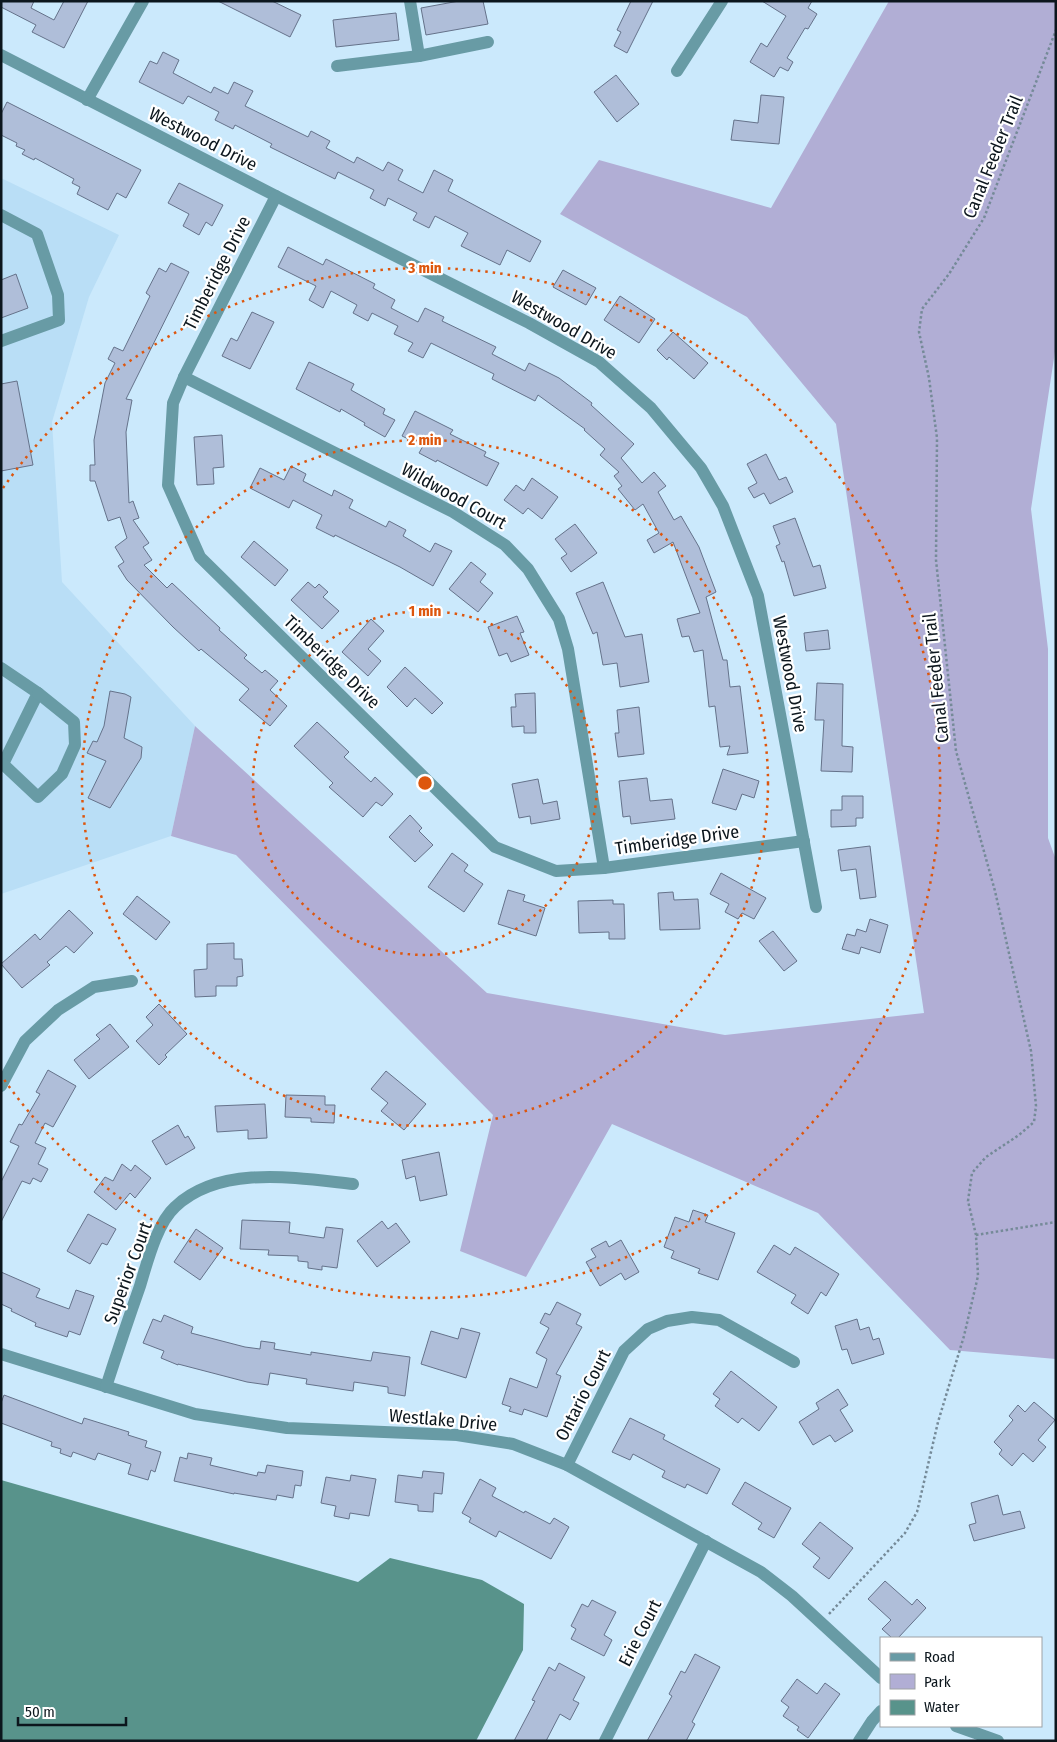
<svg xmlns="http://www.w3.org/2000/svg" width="1057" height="1742" viewBox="0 0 1057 1742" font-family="'Fira Sans Condensed',sans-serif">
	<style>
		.built { fill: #b9def6 }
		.green { fill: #b1aed5 }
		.water { fill: #58938b }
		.building { fill: #afbed9; stroke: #65728a }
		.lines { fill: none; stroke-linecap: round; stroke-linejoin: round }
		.path { stroke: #758a98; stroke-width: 2.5; stroke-dasharray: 2.5 2.5; stroke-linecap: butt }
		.minor { stroke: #689ba5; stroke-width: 12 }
		.ring { fill: none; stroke: #dd560d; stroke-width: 2.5; stroke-dasharray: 2.5 5 }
		.labels { text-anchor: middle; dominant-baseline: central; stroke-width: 4.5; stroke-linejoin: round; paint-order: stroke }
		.street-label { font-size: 18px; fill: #0c161d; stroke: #fff }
		.centre { fill: #dd560d; stroke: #fff; stroke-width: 2.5 }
		.ring-label { font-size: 15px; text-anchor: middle; font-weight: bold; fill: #dd560d; stroke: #fff; stroke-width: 4.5; stroke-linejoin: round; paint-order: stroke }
	</style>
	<rect width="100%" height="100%" fill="#cbe9fc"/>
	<polygon class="built" points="1,178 119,235 89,297 52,422 62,582 195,726 171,836 1,894"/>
	<polygon class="green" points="889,1 1056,1 1056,345 1031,509 1048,649 1048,838 1056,860 1056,1359 950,1350 818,1213 612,1124 526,1277 460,1251 493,1115 236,855 171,836 195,726 487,993 725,1035 924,1013 836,424 747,317 560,214 599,160 771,208"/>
	<polygon class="water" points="1,1480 358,1582 390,1558 482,1580 524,1604 523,1650 476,1741 1,1741"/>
	<g class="building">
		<polygon points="1,1 34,1 31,8 54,20 64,1 88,1 64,48 32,32 36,25 1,7"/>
		<polygon points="218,1 272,1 301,15 290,37"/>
		<polygon points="459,1 483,1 488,24 426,35 421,8"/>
		<polygon points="631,1 653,1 627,53 614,46 621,32 617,30"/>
		<polygon points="762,1 812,1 808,8 817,14 808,29 805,28 787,58 793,62 788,71 780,67 774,77 750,62 761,43 767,47 786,16"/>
		<polygon points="396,13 399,40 336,47 333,20"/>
		<polygon points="163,52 179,60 173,73 211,93 214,87 228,94 234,82 253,91 245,106 308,137 311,131 330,141 326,148 354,163 357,157 383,171 388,162 403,170 398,180 423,193 434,170 453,180 448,191 541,241 530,262 507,250 500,265 461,246 468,233 435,216 429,228 413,220 417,213 388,198 385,206 370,198 374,190 338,172 335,179 270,147 272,144 235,125 233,129 215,120 219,112 188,96 183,104 139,82 150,61 157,64"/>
		<polygon points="616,75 639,104 617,122 594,92"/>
		<polygon points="761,95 784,97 779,144 731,140 734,120 758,123"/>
		<polygon points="7,102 141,170 126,198 117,193 108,210 77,194 80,187 72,183 74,179 35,158 34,160 22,154 25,150 16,146 17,143 1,135 1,114"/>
		<polygon points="179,183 223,205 212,226 206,222 199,235 183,226 189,214 168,203"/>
		<polygon points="288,247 323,265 326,259 375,284 373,288 395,300 391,308 418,322 425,308 444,317 442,321 496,347 492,354 525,371 529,363 559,378 592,403 591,405 634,444 621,458 642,483 654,472 666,486 658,492 674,520 681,516 699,547 716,592 706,597 723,660 727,660 730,687 740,686 748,753 727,755 730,746 720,747 715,706 709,707 703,650 694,652 689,636 682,637 677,619 700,613 673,542 654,553 647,540 659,533 643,504 635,510 618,489 622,486 614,476 619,472 600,455 605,449 584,430 585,429 538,395 535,401 492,379 494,374 431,343 423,358 408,351 413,343 394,334 398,326 372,313 368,321 353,313 357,305 331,291 323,308 309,300 316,286 278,267"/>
		<polygon points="171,263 189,272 126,399 132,400 126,432 129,503 133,501 139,518 133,520 149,543 143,547 152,560 144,565 167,588 172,583 220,628 219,630 247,655 244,658 262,673 265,670 278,681 270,690 287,706 270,726 239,700 249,689 201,649 199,651 173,627 127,580 118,566 124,562 115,547 127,538 120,517 108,521 95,481 90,481 90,465 95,465 94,440 105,383 115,363 108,359 114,347 123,351 150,296 146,293 159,268 166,272"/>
		<polygon points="563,270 596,288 586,305 553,287"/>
		<polygon points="16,274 28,308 1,318 1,280"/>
		<polygon points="620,296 655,319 639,343 604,320"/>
		<polygon points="252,312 274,322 250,369 222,356 231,338 237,341"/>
		<polygon points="673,332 708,363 694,379 669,357 667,360 657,350"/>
		<polygon points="309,362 354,384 351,390 385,409 383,414 395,420 385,437 364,425 365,423 341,409 340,412 296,389"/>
		<polygon points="17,381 33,465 1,471 1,384"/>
		<polygon points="415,411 453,430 450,434 486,452 484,456 499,463 487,486 437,460 436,462 419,453 423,446 402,436"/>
		<polygon points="222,435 224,467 213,468 214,484 197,485 194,437"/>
		<polygon points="766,454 779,480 786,477 793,492 770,504 764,493 754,498 748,488 757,483 747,464"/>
		<polygon points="291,466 306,474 303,481 332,496 334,490 353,500 349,508 386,527 389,521 406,530 403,536 430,552 435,543 452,551 433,586 400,567 335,535 334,537 316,528 322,515 293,500 289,508 250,488 260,468 284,480"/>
		<polygon points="532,478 558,497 542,519 528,508 523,514 504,500 516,485 524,491"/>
		<polygon points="795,518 813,567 820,565 826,588 794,596 784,561 782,562 776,546 780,544 773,526"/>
		<polygon points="575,524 597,553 571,572 561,558 567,554 555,539"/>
		<polygon points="254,541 288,570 275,586 241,557"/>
		<polygon points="471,562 486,574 480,582 493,593 478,612 449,589"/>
		<polygon points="308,582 315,588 319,584 328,592 323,597 339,611 322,629 291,600"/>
		<polygon points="603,582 625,637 642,634 649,682 620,687 617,663 603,665 597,632 593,634 576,593"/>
		<polygon points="517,616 524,632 520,633 529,655 511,662 507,653 499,656 488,627"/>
		<polygon points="371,619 384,631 368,649 381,661 368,676 342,652"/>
		<polygon points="828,630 830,649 806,651 804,633"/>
		<polygon points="405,667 443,703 432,714 415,698 407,707 387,687"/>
		<polygon points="817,683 843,684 842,746 853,747 852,772 821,771 824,720 815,720"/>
		<polygon points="110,691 125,694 131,697 124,738 142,747 141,758 110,808 88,798 106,761 87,753 93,741 97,742 104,726"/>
		<polygon points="535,693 536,733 524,733 524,726 512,727 511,707 516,707 515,694"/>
		<polygon points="639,707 644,754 618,757 615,733 619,733 617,710"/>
		<polygon points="317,722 349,752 344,757 371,782 375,777 393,794 382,806 376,802 363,817 329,787 333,783 294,746"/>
		<polygon points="723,769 759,781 754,798 742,794 736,810 712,803"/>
		<polygon points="647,778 650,801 672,799 675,819 631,824 630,816 623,817 619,781"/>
		<polygon points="538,779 543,804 557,801 560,819 531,824 530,816 519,818 512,784"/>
		<polygon points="842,796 863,796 863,818 856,818 856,826 831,827 831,810 842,810"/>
		<polygon points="410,815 422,828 419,831 433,845 415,862 389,837"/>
		<polygon points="870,846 876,897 860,899 856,869 841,871 838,850"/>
		<polygon points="452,853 468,865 464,871 483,884 464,912 428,887"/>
		<polygon points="721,873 766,898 754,919 742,913 738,919 725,912 729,904 710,894"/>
		<polygon points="508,890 525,895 523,901 545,908 536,936 498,924"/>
		<polygon points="673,892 674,900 698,899 700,929 660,930 658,893"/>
		<polygon points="137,896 170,922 156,940 123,914"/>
		<polygon points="613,900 613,904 624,904 625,939 609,939 609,932 579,933 578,901"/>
		<polygon points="69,910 93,933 74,953 66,946 47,962 50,965 22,988 1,964 35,934 40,940"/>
		<polygon points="870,919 888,925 880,953 861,947 859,954 842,949 847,934 855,936 857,929 866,932"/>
		<polygon points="773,931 797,961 784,971 759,941"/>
		<polygon points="234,943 234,959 242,959 243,976 237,977 237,986 216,986 216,996 195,997 194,970 207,969 207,944"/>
		<polygon points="159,1004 187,1034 165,1055 167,1057 159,1065 136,1041 153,1025 146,1017"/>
		<polygon points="110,1024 129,1047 89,1079 74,1060 100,1039 96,1035"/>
		<polygon points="48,1070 76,1086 53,1127 45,1123 35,1143 46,1148 38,1164 48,1169 41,1182 33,1178 30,1184 22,1181 1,1222 1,1182 19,1146 10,1142 19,1124 22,1125 40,1094 36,1092"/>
		<polygon points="386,1071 426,1104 404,1130 381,1111 388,1103 371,1089"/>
		<polygon points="286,1095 325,1096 325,1105 335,1105 334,1123 311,1122 311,1118 285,1117"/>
		<polygon points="265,1104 267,1138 248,1139 248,1130 217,1132 215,1106"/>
		<polygon points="178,1125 185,1138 188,1136 195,1148 166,1165 152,1141"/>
		<polygon points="439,1152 447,1195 420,1201 415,1176 406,1179 402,1160"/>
		<polygon points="122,1164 131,1171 135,1165 151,1178 135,1198 130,1193 116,1210 94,1192 105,1177 113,1181"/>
		<polygon points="693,1210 708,1215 705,1222 735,1233 718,1280 698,1273 700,1269 671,1258 674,1251 664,1247 675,1217 689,1222"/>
		<polygon points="88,1214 116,1229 107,1245 102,1243 90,1264 67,1251"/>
		<polygon points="242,1220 290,1222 289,1233 324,1238 326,1227 343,1229 337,1268 322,1266 322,1270 308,1268 308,1262 298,1261 298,1256 268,1255 269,1250 240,1249"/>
		<polygon points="382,1221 388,1229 396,1223 410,1242 377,1267 357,1241"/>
		<polygon points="196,1229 223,1248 200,1280 174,1262"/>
		<polygon points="621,1240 639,1272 625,1280 621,1273 600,1286 586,1262 596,1257 591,1249 606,1241 609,1247"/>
		<polygon points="774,1245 790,1255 795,1247 839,1274 826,1296 821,1292 808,1314 791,1303 796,1295 757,1272"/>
		<polygon points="1,1272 40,1289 36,1297 69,1309 76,1290 94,1296 80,1335 69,1331 67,1337 35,1326 36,1323 11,1311 12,1309 1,1304"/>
		<polygon points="557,1302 581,1314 576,1324 582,1327 556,1374 561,1376 547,1417 524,1409 522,1415 509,1411 511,1407 502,1404 510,1378 537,1388 547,1359 536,1353 549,1328 540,1323 545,1313 550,1315"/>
		<polygon points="164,1315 193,1327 191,1333 245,1347 260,1349 261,1341 275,1343 274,1349 311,1355 311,1352 371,1361 373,1352 410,1357 405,1396 388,1393 388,1387 354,1382 353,1391 306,1384 307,1379 270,1373 268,1385 247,1382 178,1364 178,1365 161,1358 164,1351 143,1343 153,1319 161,1322"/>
		<polygon points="857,1319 860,1330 869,1327 873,1340 879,1338 884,1354 852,1364 847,1349 842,1350 835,1326"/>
		<polygon points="461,1328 480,1333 466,1378 421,1364 431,1331 458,1339"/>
		<polygon points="731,1371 777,1407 759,1431 742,1418 738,1423 715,1406 720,1399 713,1394"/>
		<polygon points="838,1389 848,1405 840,1410 853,1431 835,1442 830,1435 813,1445 799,1422 819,1409 816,1403"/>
		<polygon points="4,1395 82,1424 84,1418 129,1432 128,1435 147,1441 145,1447 161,1452 155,1472 151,1470 148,1480 128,1474 131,1464 98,1453 95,1460 73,1452 71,1457 60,1453 61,1449 51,1446 52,1442 1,1423 1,1403"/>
		<polygon points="1034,1402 1055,1420 1038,1440 1046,1447 1033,1462 1023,1453 1012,1466 999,1454 1002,1450 994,1442 1013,1420 1009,1416 1018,1405 1025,1412"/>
		<polygon points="630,1418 665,1435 663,1439 720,1469 707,1494 687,1484 685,1488 662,1477 665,1471 633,1454 630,1460 612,1452"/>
		<polygon points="188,1453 212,1458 210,1465 257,1476 258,1472 265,1473 267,1465 303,1471 301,1486 295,1485 293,1498 277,1495 276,1500 234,1493 234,1494 174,1481 180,1457 187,1459"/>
		<polygon points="423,1471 444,1473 442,1494 434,1493 433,1512 418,1511 418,1505 395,1502 398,1475 422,1478"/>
		<polygon points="351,1475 376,1479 369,1516 350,1513 349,1519 334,1516 336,1506 321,1503 326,1477 350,1481"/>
		<polygon points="480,1479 496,1488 492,1496 524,1513 525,1511 550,1524 554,1518 569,1527 551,1559 499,1531 496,1537 469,1522 471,1518 462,1513"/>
		<polygon points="745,1482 791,1508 774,1538 758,1529 762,1523 732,1504"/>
		<polygon points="998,1495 1003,1515 1020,1511 1025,1528 974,1541 969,1525 976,1523 971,1503"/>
		<polygon points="820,1522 853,1548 829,1579 813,1567 820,1558 802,1544"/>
		<polygon points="885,1581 912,1605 917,1599 926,1608 898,1638 892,1638 882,1629 891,1620 868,1599"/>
		<polygon points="592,1600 616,1612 604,1635 612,1640 604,1656 571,1639 576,1629 571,1626 582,1604 588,1607"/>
		<polygon points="695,1654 720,1667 692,1722 695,1724 686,1741 647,1741 672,1696 669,1694 681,1671 685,1673"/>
		<polygon points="559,1663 585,1677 573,1700 579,1703 570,1720 560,1714 546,1741 514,1741 535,1701 532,1700 549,1667 555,1671"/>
		<polygon points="797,1679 817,1694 825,1683 840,1694 808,1738 797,1730 799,1727 783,1716 789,1707 781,1701"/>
	</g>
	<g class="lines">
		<g class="path">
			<polyline points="976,1235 1056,1222"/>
			<polyline points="829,1614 905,1533 917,1512 938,1422 964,1336 978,1276 976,1235 968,1201 972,1173 986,1157 1019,1135 1034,1122 1036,1106 1031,1051 995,891 956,751 936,560 937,438 929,378 919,332 922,309 949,274 984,218 1056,30"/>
		</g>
		<g class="minor">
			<polyline points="410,1 419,56"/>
			<polyline points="1,55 276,196 529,323 599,362 651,408 701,468 723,506 758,596 816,907"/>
			<polyline points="337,66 419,56 488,42"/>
			<polyline points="677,71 722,1"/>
			<polyline points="87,100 143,1"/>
			<polyline points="276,196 184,377 173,403 168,485 200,557 495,847 556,871 604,868 804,841"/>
			<polyline points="1,215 37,234 58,295 59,320 1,341"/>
			<polyline points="184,377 453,512 505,545 528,569 559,619 568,649 604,868"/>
			<polyline points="1,668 38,693 3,764 1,763"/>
			<polyline points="3,764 38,797 62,774 75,745 74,722 38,693"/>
			<polyline points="1,1086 25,1041 58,1010 94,987 132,981"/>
			<polyline points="1,1354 195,1414 287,1428 457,1435 513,1444 567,1465 761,1572 792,1596 881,1678"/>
			<path d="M106,1387C117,1353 128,1320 140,1286C147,1263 157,1223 175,1207C220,1164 298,1178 353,1184"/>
			<polyline points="567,1465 624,1351 648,1329 667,1321 692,1317 719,1320 794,1362"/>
			<polyline points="956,1726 998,1741"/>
			<polyline points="605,1741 706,1541"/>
			<polyline points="859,1741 872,1721 881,1711"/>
		</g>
	</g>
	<g class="ring">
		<circle cx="425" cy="783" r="172"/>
		<circle cx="425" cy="783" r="343"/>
		<path d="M3 488A515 515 0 1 1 3 1078"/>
	</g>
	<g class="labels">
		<g class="street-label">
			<text transform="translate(203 139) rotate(27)">Westwood Drive</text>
			<text transform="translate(993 157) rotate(-68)">Canal Feeder Trail</text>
			<text transform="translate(217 273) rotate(-63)">Timberidge Drive</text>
			<text transform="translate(564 325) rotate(30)">Westwood Drive</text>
			<text transform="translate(454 496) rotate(29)">Wildwood Court</text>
			<text transform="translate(332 662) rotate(44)">Timberidge Drive</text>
			<text transform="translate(790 674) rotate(79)">Westwood Drive</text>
			<text transform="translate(936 678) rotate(-96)">Canal Feeder Trail</text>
			<text transform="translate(677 840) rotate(-8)">Timberidge Drive</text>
			<text transform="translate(128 1273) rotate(-70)">Superior Court</text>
			<text transform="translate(583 1395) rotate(-63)">Ontario Court</text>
			<text transform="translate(443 1420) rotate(5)">Westlake Drive</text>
			<text transform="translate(640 1633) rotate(-63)">Erie Court</text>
		</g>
	</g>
	<circle cx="425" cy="783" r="8" class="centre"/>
	<g class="ring-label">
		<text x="425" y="273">3 min</text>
		<text x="425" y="445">2 min</text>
		<text x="425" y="616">1 min</text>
	</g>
	<rect width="1057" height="1742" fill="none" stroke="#0c161d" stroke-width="5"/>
	<rect x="880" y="1637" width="162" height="90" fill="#ffffff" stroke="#9ea2a5"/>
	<rect x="890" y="1653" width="25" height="8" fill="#689ba5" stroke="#9ea2a5"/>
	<text x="924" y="1662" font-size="15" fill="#0c161d">Road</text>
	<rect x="890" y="1674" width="25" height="15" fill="#b1aed5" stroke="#9ea2a5"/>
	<text x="924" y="1687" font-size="15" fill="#0c161d">Park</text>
	<rect x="890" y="1700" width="25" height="15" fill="#58938b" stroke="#9ea2a5"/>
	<text x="924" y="1712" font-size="15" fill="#0c161d">Water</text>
	<path d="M18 1717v8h108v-8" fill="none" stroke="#0c161d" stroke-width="2.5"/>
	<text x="25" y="1717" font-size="15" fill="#0c161d" stroke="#ffffff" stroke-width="4" paint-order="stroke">50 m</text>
</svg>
